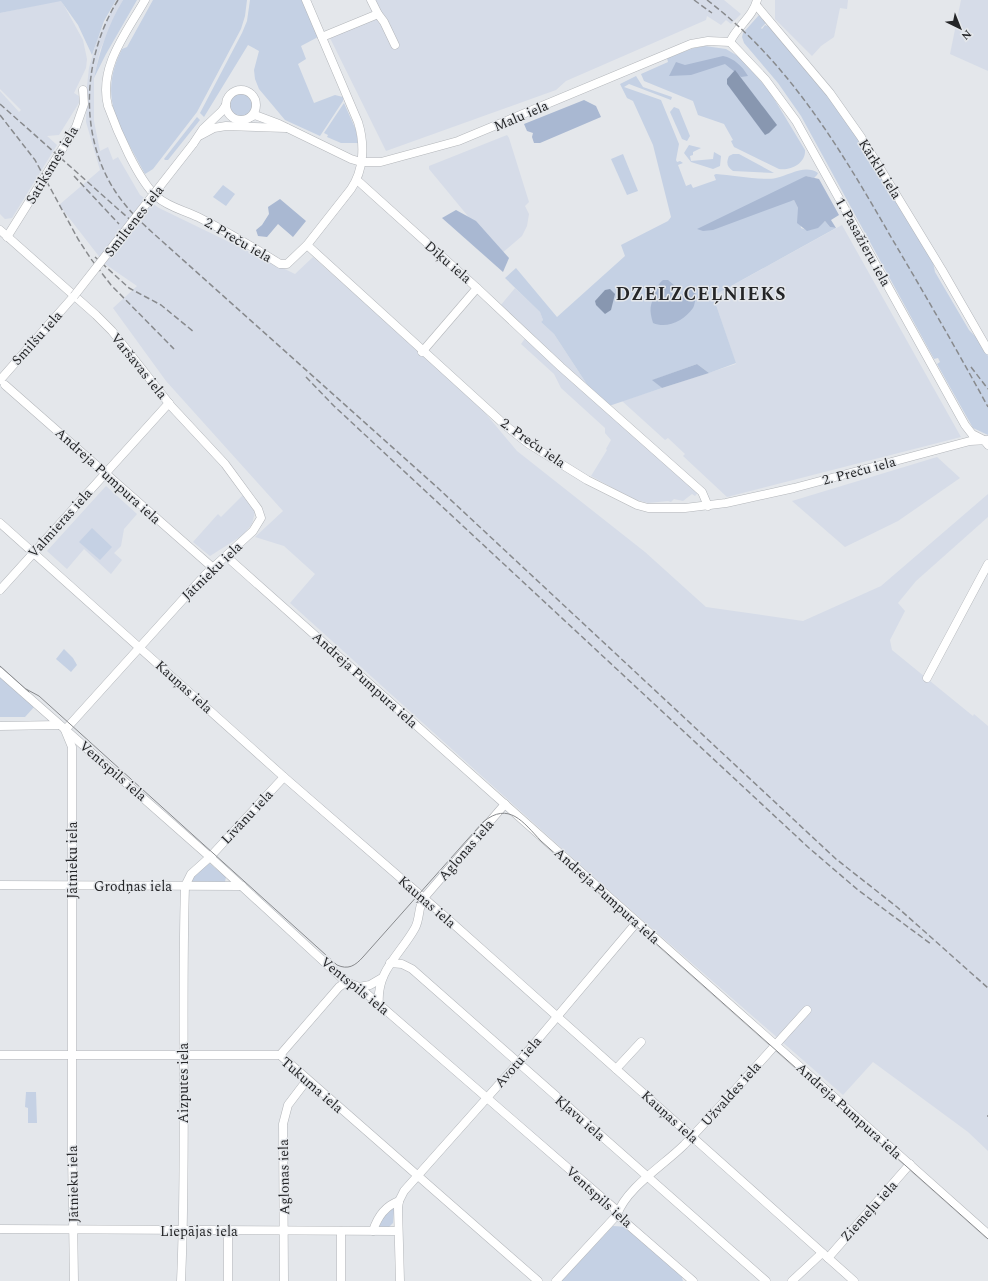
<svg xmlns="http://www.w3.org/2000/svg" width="988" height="1281" viewBox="0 0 988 1281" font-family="Spectral,serif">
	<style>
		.built { fill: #d6dce8 }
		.green { fill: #c5d1e4 }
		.forest { fill: #a9b8d2 }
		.water { fill: #8897b0 }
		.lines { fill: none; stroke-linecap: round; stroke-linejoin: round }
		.minor-casing { stroke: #b3b6ba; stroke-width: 9 }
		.minor { stroke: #fff; stroke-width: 8 }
		.tram { stroke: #888a8d; stroke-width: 1 }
		.rail { stroke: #888a8d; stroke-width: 1.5; stroke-dasharray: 6 3; stroke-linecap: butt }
		.minor-bridge-casing { stroke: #b3b6ba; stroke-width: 9; stroke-linecap: butt }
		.minor-bridge { stroke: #fff; stroke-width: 8 }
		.labels { text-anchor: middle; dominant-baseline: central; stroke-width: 3; stroke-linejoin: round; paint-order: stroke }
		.street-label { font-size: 14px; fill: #242527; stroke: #e4e7eb }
		.district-label { font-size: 18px; font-weight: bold; letter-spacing: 1px; fill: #242527; stroke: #e4e7eb }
	</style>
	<rect width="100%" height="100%" fill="#e4e7eb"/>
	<g class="built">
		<polygon points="61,0 83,40 87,59 86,68 74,93 82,98 59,135 47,136 57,145 12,218 5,219 0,214 0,91 19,112 21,110 0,89 0,13"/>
		<polygon points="116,0 123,0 100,50 94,78 94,121 100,151 108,147 113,160 118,157 140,195 159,208 295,274 313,257 476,402 517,451 645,552 706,607 803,621 881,586 988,494 988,517 916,581 898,603 905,611 890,640 892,650 973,716 974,714 988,726 988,1151 968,1132 873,1062 843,1095 608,890 290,603 315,574 284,546 255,537 283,511 166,381 113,308 137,286 105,264 59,205 100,170 86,122 87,86 89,68 97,40"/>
		<polygon points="375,0 724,0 741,14 731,24 726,20 721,25 707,16 706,20 566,81 556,90 386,151 330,38 379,11"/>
		<polygon points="775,0 848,0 847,9 840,8 834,37 821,46 812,56 775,19"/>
		<polygon points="961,0 988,0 988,71 950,54"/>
		<polygon points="507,135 509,138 529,202 525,206 529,214 527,226 522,236 500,255 429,169 429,166"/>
		<polygon points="842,225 961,437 727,497 683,456 685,454 668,438 665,440 622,401 736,364 713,296"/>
		<polygon points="515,288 540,312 543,320 541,322 554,334 590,389 701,489 695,496 692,494 683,501 674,499 671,502 668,501 648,503 633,499 591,476 607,450 606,449 611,440 605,433 605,428 561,388 554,374 521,344 529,333 500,306"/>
		<polygon points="937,457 960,478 898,521 845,547 792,501"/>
		<polygon points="106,486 137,514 124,529 121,546 114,553 122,560 111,574 84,549 67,569 47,551"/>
		<polygon points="243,495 255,512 252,524 243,535 210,556 193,542 218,514 221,517"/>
	</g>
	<g class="green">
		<polygon points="0,0 116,0 104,21 92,55 78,25 61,1 0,13"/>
		<path d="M123,0H137L106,54L94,78C100,50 108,25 123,0Z"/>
		<path d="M153,0H247L245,16L241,29L197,112L153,169L145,174C122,129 96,100 122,49L127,47Z"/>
		<polygon points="250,0 303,0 318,37 301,46 306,59 298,64 314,103 335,95 343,97 343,101 320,136 285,120 259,89 255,79 254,70 259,51 248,45 204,117 200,113 242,33 247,21"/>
		<polygon points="759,15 766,23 761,28 762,29 765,25 770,27 832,99 885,180 933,262 935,272 969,330 977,338 988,356 988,435 973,428 937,364 940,362 938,358 934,359 801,116 778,83 744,43 742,37 743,33"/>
		<path d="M705,46L726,49L741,58L770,92L805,150C806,163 791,171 779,169L734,147L731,141L733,140L724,124L698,115L693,101L644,81L641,74L668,62L667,58L694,48Z"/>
		<path d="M636,76L643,87L672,97L671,100L629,84L624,87L661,100L679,144L676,160L677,162L680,161L683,163L678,165L686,186L691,184L693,188L716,180L714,175L716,174C732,175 762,181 776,178C790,175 805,164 818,173L817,175L814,178L806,176L790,201L794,200L798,208L801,228C811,232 817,228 825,221L830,227L836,228L713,296L736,363L709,373L697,364L653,380L662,388L609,406L590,389L554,334L541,322L543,320L540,312L505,278L516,268L557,317L625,256L621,245L668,221L671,217L653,145L633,101L627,98L620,84Z"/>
		<circle cx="241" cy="105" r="13"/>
		<polygon points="344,103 356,130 358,143 341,143 327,137 328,135 324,133"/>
		<polygon points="674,107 679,109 690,136 687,141 682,139 670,112"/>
		<polygon points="197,117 200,120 168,160 165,160 164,159"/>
		<polygon points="689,145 701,148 693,152 693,155 690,156 691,161 713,159 714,152 721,156 720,166 713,169 691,162 684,153"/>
		<polygon points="623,154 638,191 627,195 611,159"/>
		<path d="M733,154H739L774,173L733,171C727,167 726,163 729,156Z"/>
		<polygon points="223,185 235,194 226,206 213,197"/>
		<polygon points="92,528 112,547 100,560 79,542"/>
		<polygon points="64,649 73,658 77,665 71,672 56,659"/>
		<polygon points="0,676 34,707 25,717 0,717"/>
		<polygon points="209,863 226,877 225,882 191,882 191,879"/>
		<polygon points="26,1092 36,1092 37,1123 28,1123 28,1108 25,1107"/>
		<polygon points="392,1207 394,1208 393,1223 389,1227 379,1227 378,1222"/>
		<polygon points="613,1226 628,1227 681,1274 683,1281 561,1281"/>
	</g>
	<g class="forest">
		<path d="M723,56C734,58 743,67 748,76L741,77L725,64L691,75L669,76L676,62L685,65Z"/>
		<polygon points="584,100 596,106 601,117 540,143 534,143 532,137 533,133 527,131 524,124"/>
		<polygon points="806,176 819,179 839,215 831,220 836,228 830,227 825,221 818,228 807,231 797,223 798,208 794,200 713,230 703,231 697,229"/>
		<polygon points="280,199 306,221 293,237 278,224 267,237 258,236 256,230 262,225 269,214 268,207"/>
		<polygon points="456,210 476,221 509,258 503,272 442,218"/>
		<path d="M663,280H668L675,286L671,289L673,296H680L689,289L694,291L696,295C695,299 695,305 693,308C684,321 667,329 653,323C649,309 650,306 655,294C657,288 658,284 663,280Z"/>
		<polygon points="697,364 709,373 662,388 652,380"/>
	</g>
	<g class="water">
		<polygon points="735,70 777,125 769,133 765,135 727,84 727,79"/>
		<polygon points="610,289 615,294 611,310 605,314 596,305 595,301 605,290"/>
	</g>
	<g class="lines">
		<defs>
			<g id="minor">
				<path d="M145,0C127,32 98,67 108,106C117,131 138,180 157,197C170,208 184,210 198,217C226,231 253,247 280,264H287L307,245L351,189C364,170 365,144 358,122L306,0"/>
				<polyline points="371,0 378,14 384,22 395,45"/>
				<polyline points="756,5 830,93 861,137 942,270 988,350"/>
				<polyline points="322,37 378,14"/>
				<polyline points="730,42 765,79 796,121 965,425 972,434 984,440 988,445"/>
				<circle cx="241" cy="105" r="15"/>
				<path d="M249,118L255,115L279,124L351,159L361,162H381L458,141L691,44L708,41L730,42C737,26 753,17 757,0"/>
				<polyline points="201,135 214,128 226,126 286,128"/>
				<polyline points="193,144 203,129 222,111 226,105"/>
				<polyline points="357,180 477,288 561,367 702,492 708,506"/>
				<polyline points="0,230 96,315 112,331 171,406 225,464 258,509 261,518 253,531 205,575 65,730 72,747 72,1152 74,1281"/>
				<polyline points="7,237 76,127 84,104 83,90"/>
				<polyline points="307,245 506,426 529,444 587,480 637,505 648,508 685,508 726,503 794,488 970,441 988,440"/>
				<polyline points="422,352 477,288"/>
				<polyline points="0,380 74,296"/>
				<polyline points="5,385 212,567"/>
				<polyline points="0,523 284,777 441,913 854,1281"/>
				<polyline points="227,557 988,1234"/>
				<polyline points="0,590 169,403"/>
				<polyline points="0,672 210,857 346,982 359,987 614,1208 617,1215 693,1281"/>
				<polyline points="927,678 988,564"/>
				<polyline points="0,726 59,725"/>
				<polyline points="0,885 242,886"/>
				<polyline points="390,963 402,964 412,969 766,1281"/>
				<polyline points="359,987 370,985 382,978"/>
				<path d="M379,1004C376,971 400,955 415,928C420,919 418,909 423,899L505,804"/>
				<polyline points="0,1055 280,1055 538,1281"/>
				<polyline points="280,1055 339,987 346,982"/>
				<polyline points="616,1069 641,1042"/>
				<polyline points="0,1229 398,1231"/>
				<polyline points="228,1231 228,1281"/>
				<polyline points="341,1231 341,1281"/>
				<path d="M373,1231C377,1218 385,1206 399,1201"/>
				<polyline points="828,1258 910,1164"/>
				<path d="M181,1281C187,1149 181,1017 185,886L191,874L210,857L284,777"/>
				<polyline points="284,1281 283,1124 288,1105 307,1080"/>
				<polyline points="400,1281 398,1208 399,1201 404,1191 518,1063 637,922"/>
				<path d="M556,1281L617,1215C626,1188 664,1165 684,1145C726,1101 766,1055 807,1010"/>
				<polyline points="792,1281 822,1253"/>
			</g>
		</defs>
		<use href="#minor" class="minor-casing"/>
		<use href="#minor" class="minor"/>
		<g class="tram">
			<polyline points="0,666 29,692"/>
			<path d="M26,689L39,696L337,965C348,970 355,966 363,957L483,822C509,801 523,822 541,841L988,1239"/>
		</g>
		<g class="rail">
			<path d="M118,0C83,56 78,134 115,191C128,211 145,226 163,242L439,489L836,859L897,907L988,988"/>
			<polyline points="694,0 712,13"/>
			<path d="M707,0C789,62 841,150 891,237C924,293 957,350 988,407"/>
			<polyline points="0,104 136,225"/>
			<polyline points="0,115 35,160 78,239 91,259 111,285 174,349"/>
			<polyline points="74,176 119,224"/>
			<polyline points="95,257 129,288 161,305 194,332"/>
			<polyline points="971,367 988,389"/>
			<polyline points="306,377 334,406 809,848 858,890 931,944"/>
			<polyline points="987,1116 988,1116"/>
		</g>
		<defs>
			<polyline id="minor-bridge" points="74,296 193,144"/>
		</defs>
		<use href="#minor-bridge" class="minor-bridge-casing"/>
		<use href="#minor-bridge" class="minor-bridge"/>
	</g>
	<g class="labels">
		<g class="street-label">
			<text transform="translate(521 116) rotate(-23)">Malu iela</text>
			<text transform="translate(52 165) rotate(-59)">Satiksmes iela</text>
			<text transform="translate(880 169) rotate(58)">Kārklu iela</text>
			<text transform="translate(134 221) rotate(-52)">Smiltenes iela</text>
			<text transform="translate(238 240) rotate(30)">2. Preču iela</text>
			<text transform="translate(863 242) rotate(61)">1. Pasažieru iela</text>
			<text transform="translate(448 262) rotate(41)">Dīķu iela</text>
			<text transform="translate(37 338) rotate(-48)">Smilšu iela</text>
			<text transform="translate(139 366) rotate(51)">Varšavas iela</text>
			<text transform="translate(533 443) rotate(35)">2. Preču iela</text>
			<text transform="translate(859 471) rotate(-15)">2. Preču iela</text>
			<text transform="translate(108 476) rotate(42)">Andreja Pumpura iela</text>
			<text transform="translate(60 523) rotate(-48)">Valmieras iela</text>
			<text transform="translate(212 571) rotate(-44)">Jātnieku iela</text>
			<text transform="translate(365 680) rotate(42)">Andreja Pumpura iela</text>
			<text transform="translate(184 687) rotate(42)">Kauņas iela</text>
			<text transform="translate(113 771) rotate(41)">Ventspils iela</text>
			<text transform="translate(247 817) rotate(-47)">Līvānu iela</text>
			<text transform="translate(466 850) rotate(-49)">Aglonas iela</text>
			<text transform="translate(72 860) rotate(-90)">Jātnieku iela</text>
			<text x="133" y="886">Grodņas iela</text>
			<text transform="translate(607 896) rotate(42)">Andreja Pumpura iela</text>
			<text transform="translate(427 902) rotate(41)">Kauņas iela</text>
			<text transform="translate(355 986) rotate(39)">Ventspils iela</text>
			<text transform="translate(518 1062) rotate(-49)">Avotu iela</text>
			<text transform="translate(183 1083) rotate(-90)">Aizputes iela</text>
			<text transform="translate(312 1085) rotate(41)">Tukuma iela</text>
			<text transform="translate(731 1094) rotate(-48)">Užvaldes iela</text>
			<text transform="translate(849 1111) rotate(42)">Andreja Pumpura iela</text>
			<text transform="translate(670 1117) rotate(42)">Kauņas iela</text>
			<text transform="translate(580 1118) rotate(41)">Kļavu iela</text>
			<text transform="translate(284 1177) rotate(-91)">Aglonas iela</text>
			<text transform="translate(73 1184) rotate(-91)">Jātnieku iela</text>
			<text transform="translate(599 1197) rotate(42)">Ventspils iela</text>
			<text transform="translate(869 1211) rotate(-48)">Ziemeļu iela</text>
			<text x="199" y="1231">Liepājas iela</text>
		</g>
		<g class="district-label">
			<text x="701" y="294">DZELZCEĻNIEKS</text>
		</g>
	</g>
	<g transform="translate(960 28) rotate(137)" stroke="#e4e7eb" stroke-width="3" paint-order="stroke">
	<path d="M0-3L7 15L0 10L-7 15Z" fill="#242527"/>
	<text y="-6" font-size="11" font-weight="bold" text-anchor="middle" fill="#242527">N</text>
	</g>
</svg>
